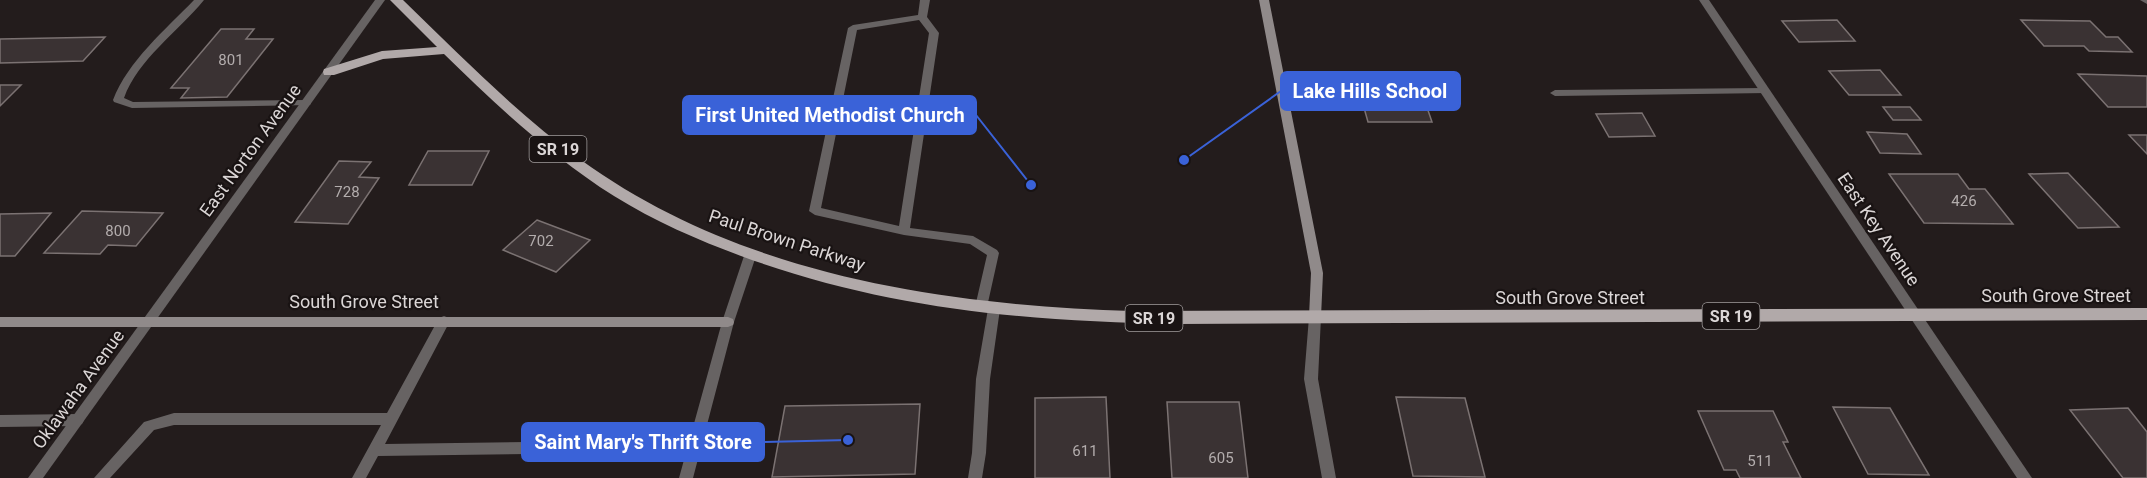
<svg xmlns="http://www.w3.org/2000/svg" width="2147" height="478" viewBox="0 0 2147 478" font-family="Roboto,sans-serif">
	<style>
		.building { fill: #3a3233; stroke: #7b7272; stroke-width: 1.5 }
		.lines { fill: none; stroke-linecap: round; stroke-linejoin: round }
		.lane { fill: #676363; fill-rule: evenodd }
		.street { fill: #676363; fill-rule: evenodd }
		.secondary { fill: #908a8a; fill-rule: evenodd }
		.primary { fill: #b1a9a9; fill-rule: evenodd }
		.labels { text-anchor: middle; dominant-baseline: central; stroke-width: 4.5; stroke-linejoin: round; paint-order: stroke }
		.number-label { font-size: 15px; fill: #b3adad }
		.shield { fill: #191313; stroke: #a19c9c; stroke-width: 1.5 }
		.shield-label { font-size: 16px; font-weight: bold; fill: #dbd6d6 }
		.street-label { font-size: 18px; fill: #dbd6d6; stroke: #191313 }
		.leader { fill: none; stroke: #3a62d8; stroke-width: 2 }
		.callout-dot { fill: #3a62d8; stroke: #191313; stroke-width: 2 }
		.callout { fill: #3a62d8; stroke: #3a62d8; stroke-width: 2 }
		.callout-label { font-size: 20px; text-anchor: middle; font-weight: bold; fill: #fff }
	</style>
	<rect width="100%" height="100%" fill="#231c1c"/>
	<g class="building">
		<polygon points="1837,20 1855,41 1799,42 1782,21"/>
		<polygon points="2021,20 2090,21 2106,37 2118,37 2132,52 2089,51 2084,46 2044,46"/>
		<polygon points="221,29 254,29 246,39 273,39 227,97 181,98 189,88 171,88"/>
		<polygon points="105,37 83,61 0,63 0,39"/>
		<polygon points="1880,70 1901,95 1849,95 1829,71"/>
		<polygon points="2078,74 2147,76 2147,107 2108,107"/>
		<polygon points="0,85 21,85 0,106"/>
		<polygon points="1359,90 1421,90 1432,122 1368,122"/>
		<polygon points="1883,107 1910,107 1921,120 1893,120"/>
		<polygon points="1642,113 1655,136 1609,137 1596,114"/>
		<polygon points="1867,132 1907,134 1921,154 1880,153"/>
		<polygon points="2129,135 2147,135 2147,154"/>
		<polygon points="428,151 489,151 472,185 409,185"/>
		<polygon points="339,161 371,162 359,177 379,178 348,224 295,222"/>
		<polygon points="2068,173 2119,227 2078,228 2029,174"/>
		<polygon points="1889,174 1958,174 1969,189 1985,189 2013,224 1924,223"/>
		<polygon points="82,211 163,213 136,246 108,245 100,254 44,253"/>
		<polygon points="51,213 15,256 0,256 0,214"/>
		<polygon points="537,220 590,240 556,272 503,250"/>
		<polygon points="1106,397 1110,478 1035,478 1035,398"/>
		<polygon points="1396,397 1465,398 1485,477 1413,476"/>
		<polygon points="1167,402 1239,402 1248,478 1172,478"/>
		<polygon points="920,404 915,474 772,477 785,406"/>
		<polygon points="1833,407 1890,408 1929,475 1868,474"/>
		<polygon points="2128,408 2147,432 2147,478 2123,478 2070,410"/>
		<polygon points="1698,411 1773,411 1788,442 1783,442 1801,478 1740,478 1736,470 1724,470"/>
	</g>
	<g class="lines">
		<g class="lane">
			<path d="M194,0H204C178,32 138,59 124,98L133,102L306,100L310,101L311,103L310,105L132,108L114,102L113,100C128,61 165,30 194,0Z"/>
			<path d="M920,0H930L927,17L939,33L910,228L973,236L997,250L999,253L987,307L985,310H977L975,307L987,255L970,244L904,235L815,215L809,211L848,28L853,25L918,15ZM919,20L929,33L899,226L821,208L857,30Z"/>
			<polygon points="1764,88 1768,89 1769,91 1768,93 1555,96 1550,93 1555,90"/>
			<polygon points="994,304 998,306 1000,309 990,379 986,453 982,478 968,478 972,453 976,379 988,309 990,306"/>
			<polygon points="444,316 449,318 450,321 385,444 604,441 609,443 611,447 609,451 604,453 378,456 366,478 352,478 381,425 174,425 154,430 110,478 94,478 144,422 174,413 387,413 439,318"/>
			<polygon points="77,414 82,416 84,420 82,424 77,426 0,427 0,415"/>
		</g>
		<g class="street">
			<polygon points="375,0 385,0 43,478 28,478"/>
			<polygon points="1699,0 1709,0 2032,478 2017,478"/>
			<polygon points="2140,0 2147,0 2147,4"/>
			<polygon points="751,249 757,253 734,322 693,478 679,478 722,322 745,253"/>
			<polygon points="1315,312 1320,314 1321,317 1318,379 1336,478 1322,478 1304,379 1309,317 1310,314"/>
		</g>
		<g class="secondary">
			<polygon points="1259,0 1269,0 1323,273 1321,317 1320,320 1310,320 1309,317 1311,273"/>
			<polygon points="0,317 728,317 733,319 734,322 733,325 728,327 0,327"/>
		</g>
		<path class="primary" d="M390,0H403C460,55 516,113 581,160C740,275 941,305 1132,311L2147,308V320L1177,324C1024,321 886,309 741,256C698,240 654,221 614,196C551,156 497,106 444,54L383,59L334,75H324L323,72L324,69L382,51L437,47Z"/>
	</g>
	<g class="labels">
		<g class="number-label">
			<text x="231" y="60">801</text>
			<text x="347" y="192">728</text>
			<text x="1964" y="201">426</text>
			<text x="118" y="231">800</text>
			<text x="541" y="241">702</text>
			<text x="1085" y="451">611</text>
			<text x="1221" y="458">605</text>
			<text x="1760" y="461">511</text>
		</g>
		<g class="shield">
			<rect x="529.5" y="136" width="57" height="26" rx="4.5"/>
			<rect x="1702.5" y="303" width="57" height="26" rx="4.5"/>
			<rect x="1125.5" y="305" width="57" height="26" rx="4.5"/>
		</g>
		<g class="shield-label">
			<text x="558" y="149">SR 19</text>
			<text x="1731" y="316">SR 19</text>
			<text x="1154" y="318">SR 19</text>
		</g>
		<g class="street-label">
			<text transform="translate(250 150) rotate(-54)">East Norton Avenue</text>
			<text transform="translate(1879 229) rotate(56)">East Key Avenue</text>
			<text transform="translate(787 240) rotate(18)">Paul Brown Parkway</text>
			<text x="2056" y="295">South Grove Street</text>
			<text x="1570" y="297">South Grove Street</text>
			<text x="364" y="301">South Grove Street</text>
			<text transform="translate(78 389) rotate(-54)">Oklawaha Avenue</text>
		</g>
	</g>
	<path class="leader" d="M1184 160L1281 91M1031 185L976 115M848 440L764 442"/>
	<g class="callout-dot">
		<circle cx="1184" cy="160" r="6"/>
		<circle cx="1031" cy="185" r="6"/>
		<circle cx="848" cy="440" r="6"/>
	</g>
	<g class="callout">
		<rect x="1281" y="72" width="179" height="38" rx="6"/>
		<rect x="683" y="96" width="293" height="38" rx="6"/>
		<rect x="522" y="423" width="242" height="38" rx="6"/>
	</g>
	<g class="callout-label">
		<text x="1370" y="98">Lake Hills School</text>
		<text x="830" y="122">First United Methodist Church</text>
		<text x="643" y="449">Saint Mary's Thrift Store</text>
	</g>
</svg>
